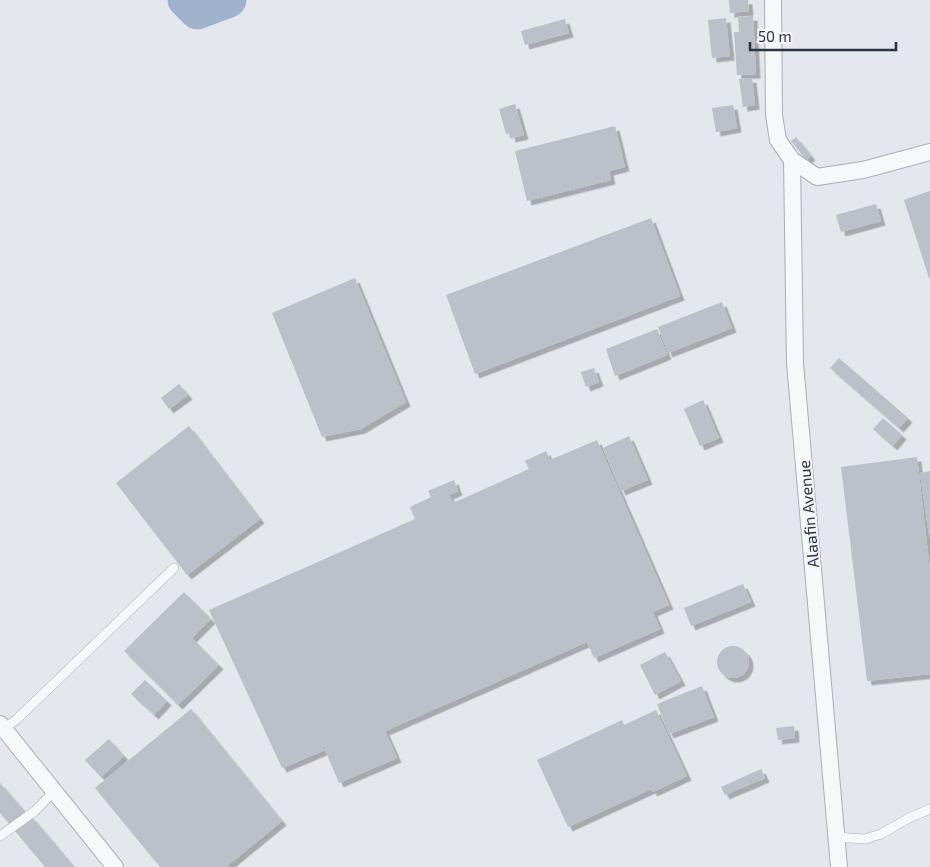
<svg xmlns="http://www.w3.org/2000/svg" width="930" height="867" viewBox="0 0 930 867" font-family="'Exo 2',sans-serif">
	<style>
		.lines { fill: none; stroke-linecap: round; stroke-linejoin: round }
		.river { stroke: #9fb4cc; stroke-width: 35 }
		.building { fill: #bbc0ca; filter: url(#shadow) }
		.lane-casing { stroke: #a9aeb7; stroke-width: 10 }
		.street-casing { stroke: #a9aeb7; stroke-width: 18 }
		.lane { stroke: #f7f8fa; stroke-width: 9 }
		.street { stroke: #f7f8fa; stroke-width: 16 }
		.labels { text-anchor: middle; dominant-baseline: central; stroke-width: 4; stroke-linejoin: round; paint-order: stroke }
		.street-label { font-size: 16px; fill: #2b3445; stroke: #f4f6f9 }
	</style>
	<defs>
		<filter id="shadow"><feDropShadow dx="4.5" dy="4.5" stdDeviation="0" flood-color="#0004"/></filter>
	</defs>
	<rect width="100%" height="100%" fill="#e4e7ec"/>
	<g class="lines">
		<polyline class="river" points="185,0 197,12 229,0"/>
	</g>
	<g class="building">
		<polygon points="729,0 748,0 749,11 730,13"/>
		<polygon points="753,16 756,74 737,75 734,32 739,32 738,17"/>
		<polygon points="726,18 730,56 712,58 708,20"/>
		<polygon points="565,19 569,33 525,45 521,31"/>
		<polygon points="752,78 755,105 743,107 739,79"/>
		<polygon points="515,104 524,135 511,138 510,133 506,134 499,109"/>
		<polygon points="733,105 737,128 716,132 712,108"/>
		<polygon points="615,126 625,167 609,171 611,180 527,201 515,151"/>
		<polygon points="796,137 811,156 806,160 791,141"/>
		<polygon points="930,191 930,281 904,200"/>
		<polygon points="876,204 881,221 841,232 836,215"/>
		<polygon points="651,218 680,296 475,374 446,295"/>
		<polygon points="355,278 406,402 361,429 322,437 272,313"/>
		<polygon points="722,302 732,328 668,353 658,327"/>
		<polygon points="657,329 667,355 615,376 606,349"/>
		<polygon points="839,358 908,418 899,428 830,368"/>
		<polygon points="594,368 599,382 586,387 581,372"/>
		<polygon points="179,384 188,395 169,409 161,398"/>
		<polygon points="703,400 719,438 700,446 684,409"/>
		<polygon points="883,418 902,435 893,446 873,429"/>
		<polygon points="189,426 260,519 187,575 116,483"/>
		<polygon points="629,436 648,480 621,491 603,448"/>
		<polygon points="597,440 669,605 653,612 660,629 594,658 587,642 385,731 397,758 339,783 325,750 282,768 209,610 415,519 410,507 431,497 428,491 454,480 458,491 449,495 453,503 529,469 525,461 546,451 550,460"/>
		<polygon points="917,457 930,571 930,674 867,681 841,467"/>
		<polygon points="930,471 930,535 929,535 920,473"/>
		<polygon points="743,584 751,602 691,626 684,608"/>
		<polygon points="184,592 211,619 192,638 219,665 178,705 124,651"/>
		<circle cx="733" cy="662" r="16"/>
		<polygon points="665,652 681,681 655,695 640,665"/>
		<polygon points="145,680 167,701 154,715 131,694"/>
		<polygon points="702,686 714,717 669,734 657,704"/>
		<polygon points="191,709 282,821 226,867 160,867 95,788"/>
		<polygon points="656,710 687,776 653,792 651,789 568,827 537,760 622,720 624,725"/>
		<polygon points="794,726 795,738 778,740 776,728"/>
		<polygon points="109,739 124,756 101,777 85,760"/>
		<polygon points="761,769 765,778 725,795 721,787"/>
		<polygon points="0,783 26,813 11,826 0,813"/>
		<polygon points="32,817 74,867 45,867 15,831"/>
	</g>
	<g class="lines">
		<defs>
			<g id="lane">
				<polyline points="4,729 17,719 174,568"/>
				<polyline points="0,836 35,811 54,791"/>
				<polyline points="836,837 865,839 881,834 909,818 930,809"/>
			</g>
			<g id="street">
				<polyline points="773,0 774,115 778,140 792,160 817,177 863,170 930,152"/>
				<polyline points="792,160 795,363 839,867"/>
				<polyline points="0,724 115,867"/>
			</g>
		</defs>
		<use href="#lane" class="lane-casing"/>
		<use href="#street" class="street-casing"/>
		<use href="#lane" class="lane"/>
		<use href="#street" class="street"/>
	</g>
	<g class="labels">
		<g class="street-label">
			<text transform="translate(808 514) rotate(-95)">Alaafin Avenue</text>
		</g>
	</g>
	<path d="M750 42v8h146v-8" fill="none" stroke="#2b3445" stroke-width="2.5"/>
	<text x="758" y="42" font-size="15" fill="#2b3445" stroke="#f4f6f9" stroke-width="4" paint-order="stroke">50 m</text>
</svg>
